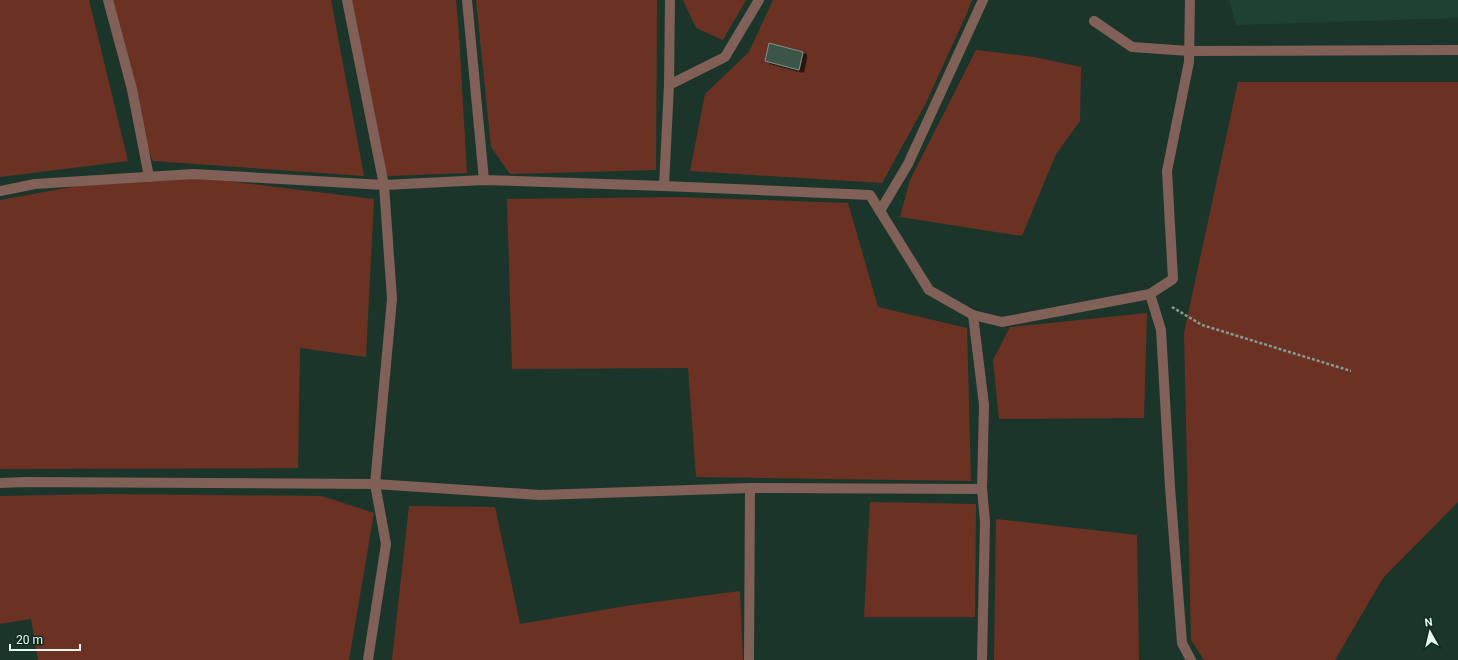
<svg xmlns="http://www.w3.org/2000/svg" width="1458" height="660" viewBox="0 0 1458 660" font-family="Roboto,sans-serif">
	<style>
		.built { fill: #1e4133 }
		.green { fill: #6b3224 }
		.building { fill: #3b5549; stroke: #769385; filter: url(#shadow) }
		.lines { fill: none; stroke-linecap: round; stroke-linejoin: round }
		.path { stroke: #889b92; stroke-width: 2.5; stroke-dasharray: 3 2; stroke-linecap: butt }
		.minor { stroke: #806057; stroke-width: 10 }
	</style>
	<defs>
		<filter id="shadow"><feDropShadow dx="4.5" dy="2.5" stdDeviation="0" flood-color="#0009"/></filter>
	</defs>
	<rect width="100%" height="100%" fill="#1c352a"/>
	<polygon class="built" points="1229,0 1458,0 1458,18 1236,25"/>
	<g class="green">
		<polygon points="0,0 89,0 128,161 0,177"/>
		<polygon points="106,0 331,0 364,176 153,161 132,113"/>
		<polygon points="349,0 456,0 459,35 467,173 386,176"/>
		<polygon points="476,0 657,0 656,170 510,174 491,147"/>
		<polygon points="683,0 746,0 723,40 696,28"/>
		<polygon points="773,0 972,0 967,13 925,105 882,183 690,171 705,94 749,52"/>
		<polygon points="976,50 1034,57 1081,67 1080,121 1056,154 1022,236 900,217 910,180"/>
		<polygon points="1238,82 1458,82 1458,502 1383,578 1335,660 1204,660 1191,640 1184,333"/>
		<polygon points="153,172 374,199 366,357 300,348 298,468 0,469 0,200"/>
		<polygon points="677,197 848,203 878,307 967,328 971,481 696,477 688,368 512,369 507,199"/>
		<polygon points="1147,313 1144,418 999,419 993,360 1010,327"/>
		<polygon points="106,494 322,496 374,513 349,660 38,660 31,619 0,624 0,496"/>
		<polygon points="870,502 976,504 975,617 864,617"/>
		<polygon points="409,506 495,507 520,624 632,605 740,591 743,660 392,660"/>
		<polygon points="996,519 1137,535 1139,660 994,660"/>
	</g>
	<polygon class="building" points="769,43 803,52 799,70 765,61"/>
	<g class="lines">
		<polyline class="path" points="1172,307 1202,325 1351,371"/>
		<g class="minor">
			<polyline points="108,0 132,89 149,177"/>
			<polyline points="467,0 484,180"/>
			<polyline points="1094,21 1132,47 1189,51 1458,50"/>
			<polyline points="669,85 725,57 759,0"/>
			<polyline points="664,186 669,85 670,0"/>
			<polyline points="0,191 35,184 193,174 384,185 347,0"/>
			<polyline points="880,211 908,164 983,0"/>
			<polyline points="1150,294 1161,330 1170,487 1182,643 1191,660"/>
			<polyline points="973,315 984,405 982,489 985,521 982,660"/>
			<polyline points="0,483 26,482 375,484 540,495 750,488 982,489"/>
			<polyline points="368,660 386,544 375,484 392,299 384,185 484,180 664,186 870,195 929,290 973,315 1002,322 1150,294 1173,279 1167,171 1189,62 1190,0"/>
			<polyline points="749,660 750,488"/>
		</g>
	</g>
	<g transform="translate(1430 632) rotate(352)" stroke="#112b20" stroke-width="3" paint-order="stroke">
	<path d="M0-3L7 15L0 10L-7 15Z" fill="#e9f8f1"/>
	<text y="-6" font-size="11" font-weight="bold" text-anchor="middle" fill="#e9f8f1">N</text>
	</g>
	<path d="M10 644v6h70v-6" fill="none" stroke="#e9f8f1" stroke-width="2"/>
	<text x="16" y="644" font-size="12" fill="#e9f8f1" stroke="#112b20" stroke-width="3" paint-order="stroke">20 m</text>
</svg>
